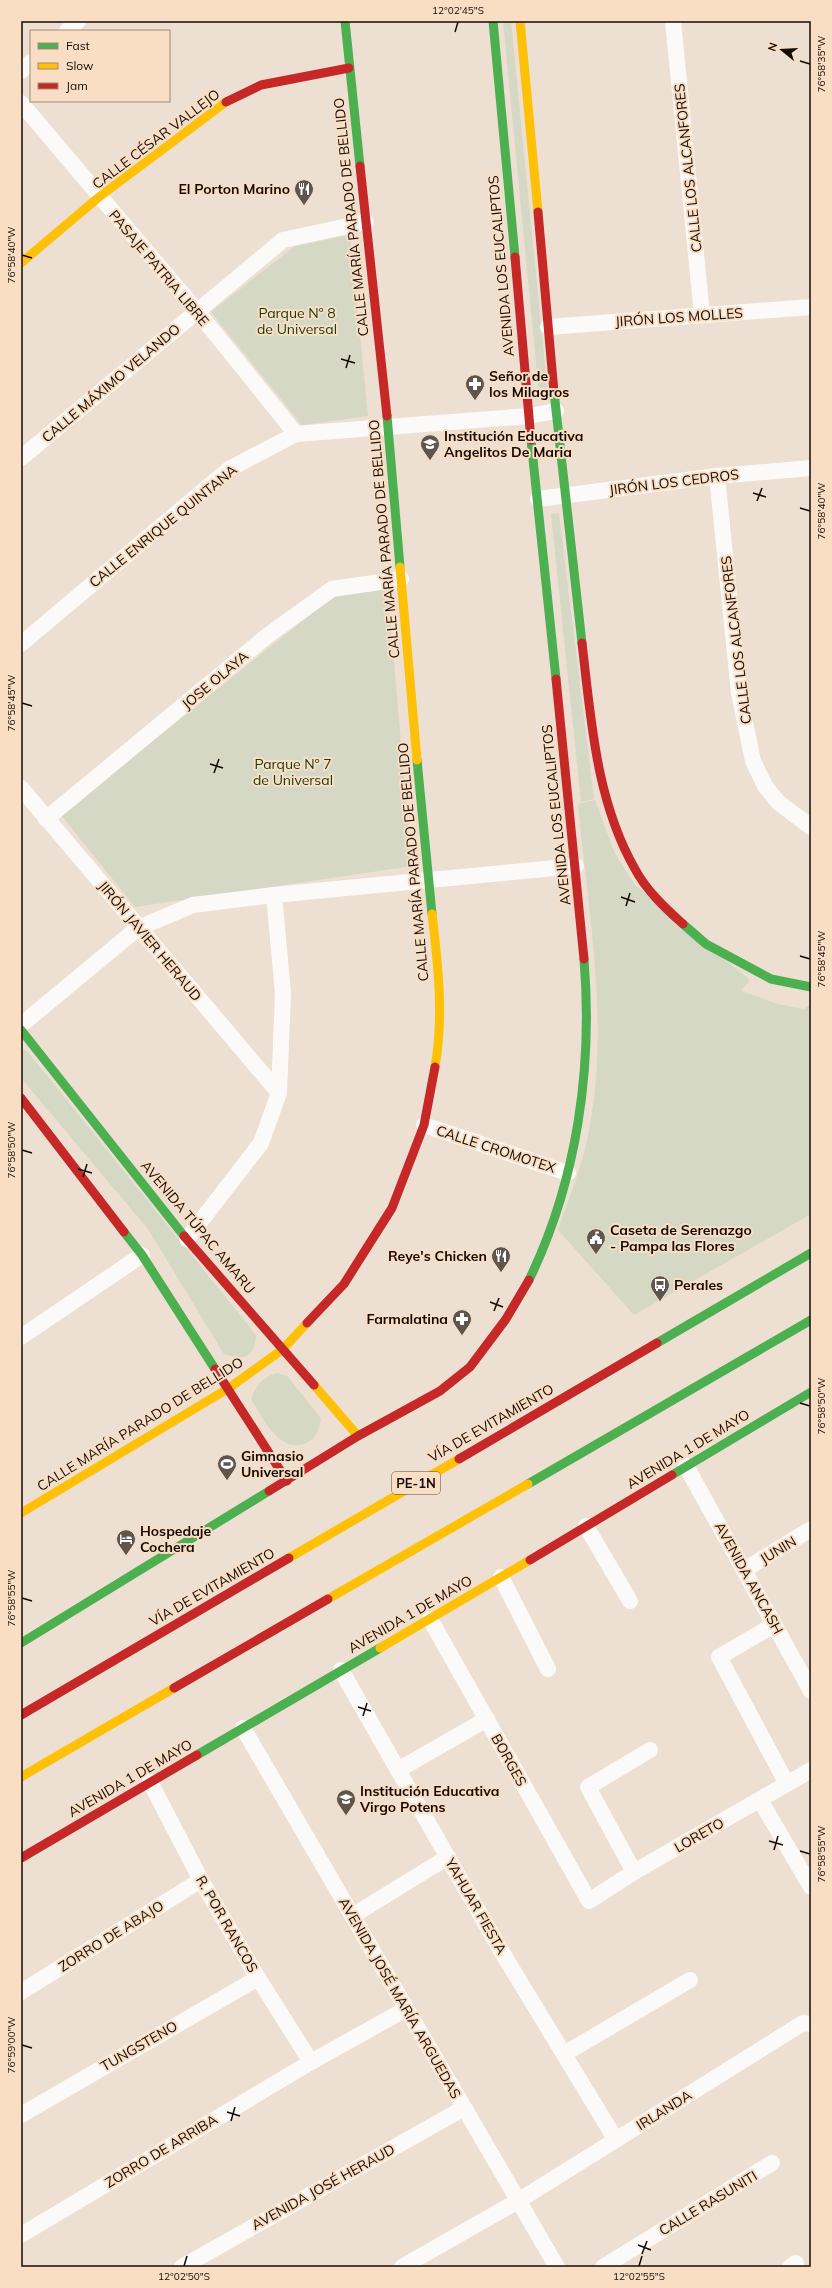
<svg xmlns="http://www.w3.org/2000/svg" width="832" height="2288" viewBox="0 0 832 2288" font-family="Mulish,sans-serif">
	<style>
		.green { fill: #d4d8c5 }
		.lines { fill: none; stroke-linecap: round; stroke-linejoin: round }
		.street { stroke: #fcfaf8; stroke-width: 16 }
		.fast { stroke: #4caf50; stroke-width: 9 }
		.slow { stroke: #ffc107; stroke-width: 9 }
		.jam { stroke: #c62828; stroke-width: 9 }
		.ticks { fill: none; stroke: #140b04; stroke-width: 1.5 }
		.labels { text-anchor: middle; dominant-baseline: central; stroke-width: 4; stroke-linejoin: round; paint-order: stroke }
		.shield { fill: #fadec4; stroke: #594a3e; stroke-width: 1 }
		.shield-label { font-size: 13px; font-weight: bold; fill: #140b04 }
		.street-label { font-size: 14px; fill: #140b04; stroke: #fadec4 }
		.poi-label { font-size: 14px; font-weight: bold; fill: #140b04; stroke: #fadec4; text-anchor: start }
		.park-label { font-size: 14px; fill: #123c0c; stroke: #fadec4 }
		.neatline { fill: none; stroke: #140b04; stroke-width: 1.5 }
		.ticks-label { font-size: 10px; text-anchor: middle; fill: #140b04 }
	</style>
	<rect width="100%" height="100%" fill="#eddfd1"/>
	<g class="green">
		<polygon points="503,21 511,21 548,396 541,397 539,394"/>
		<polygon points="350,235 368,416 302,425 211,312 295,246"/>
		<polygon points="556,513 559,514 594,799 581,802 551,514"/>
		<polygon points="387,584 412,866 135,907 61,815 342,589"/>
		<path d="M595,800L615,854L635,885L750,980L741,991L778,1004L804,1009L811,1004V1214L634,1315L558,1230C570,1196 584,1161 590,1125C609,1020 588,910 578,804Z"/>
		<path d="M21,1048L27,1051L256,1335C255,1358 243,1361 224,1354L148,1229L21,1078Z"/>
		<path d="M277,1373L287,1376L321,1418C319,1428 317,1438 306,1443C280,1455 262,1417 251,1399C257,1385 261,1378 277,1373Z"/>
	</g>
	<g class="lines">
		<g class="street">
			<polyline points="673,21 702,315"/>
			<polyline points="67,31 78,21"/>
			<polyline points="21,71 31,62"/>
			<polyline points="21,103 197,311 296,434"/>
			<polyline points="548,327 811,307"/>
			<polyline points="21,458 283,240 366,222"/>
			<polyline points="717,476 739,693 753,761 765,786 779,803 811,827"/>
			<polyline points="538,499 717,476 811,468"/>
			<polyline points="21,644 229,469 296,434 529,416 556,411"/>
			<polyline points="21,788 279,1093"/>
			<polyline points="46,819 267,636 332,589 401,579"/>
			<polyline points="21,1025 138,928 193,905 274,895 576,866"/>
			<polyline points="424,1125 568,1173"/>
			<polyline points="187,1239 261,1143 279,1093 283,993 274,895"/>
			<polyline points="21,1337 142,1255"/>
			<polyline points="686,1466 811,1691"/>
			<polyline points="586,1526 630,1601"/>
			<polyline points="744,1570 811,1529"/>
			<polyline points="501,1577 548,1669"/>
			<polyline points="430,1619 589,1901 634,1872 811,1770"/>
			<polyline points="774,1625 719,1657 787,1784"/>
			<polyline points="341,1670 500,1949 616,2140"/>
			<polyline points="243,1728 557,2267"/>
			<polyline points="398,1770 487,1719"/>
			<polyline points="150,1782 201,1880 258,1978 311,2062"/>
			<polyline points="760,1800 811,1887"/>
			<polyline points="634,1872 588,1787 650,1750"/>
			<polyline points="352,1916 448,1857"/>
			<polyline points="21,1992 201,1880"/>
			<polyline points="564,2054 690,1980"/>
			<polyline points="21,2115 258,1978"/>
			<polyline points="21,2235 311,2062 406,2009"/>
			<polyline points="182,2267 464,2108"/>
			<polyline points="402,2267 518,2201 803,2023 811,2024"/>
			<polyline points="603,2267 772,2163"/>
			<polyline points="790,2267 796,2263"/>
		</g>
		<g class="fast">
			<polyline points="345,21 360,166"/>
			<polyline points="493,21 515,257"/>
			<polyline points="554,392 582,643"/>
			<polyline points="387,416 400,567"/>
			<polyline points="531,440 556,679"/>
			<polyline points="417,760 432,914"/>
			<polyline points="683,924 706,944 771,979 811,987"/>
			<polyline points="21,1030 184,1236"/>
			<polyline points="124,1232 142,1255 215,1369"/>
			<path d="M529,1280C577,1181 593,1068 584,959"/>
			<polyline points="657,1343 811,1253"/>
			<polyline points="672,1475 811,1392"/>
			<polyline points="528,1484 811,1320"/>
			<polyline points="21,1643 269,1491"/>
			<polyline points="197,1755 380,1648"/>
		</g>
		<g class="slow">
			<polyline points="520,21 538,212"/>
			<polyline points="21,263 99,197 226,102"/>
			<polyline points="400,567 417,760"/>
			<path d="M432,914C438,964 444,1017 435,1067"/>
			<polyline points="314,1385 358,1436"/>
			<polyline points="21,1513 229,1388 283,1349 307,1323"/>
			<polyline points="289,1558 459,1459"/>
			<polyline points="328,1599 528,1484"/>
			<polyline points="380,1648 530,1560"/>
			<polyline points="21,1777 174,1688"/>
		</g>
		<g class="jam">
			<polyline points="226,102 261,85 349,68"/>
			<polyline points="360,166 387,416"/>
			<polyline points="538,212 554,392"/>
			<polyline points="515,257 531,440"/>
			<path d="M582,643C591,719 596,801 635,869C646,890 665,908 683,924"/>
			<polyline points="556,679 584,959"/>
			<polyline points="21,1098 124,1232"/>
			<polyline points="184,1236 314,1385"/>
			<polyline points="307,1323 344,1284 392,1208 424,1125 435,1067"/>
			<polyline points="215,1369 287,1481"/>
			<polyline points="459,1459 657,1343"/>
			<polyline points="269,1491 358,1436 440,1391 470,1367 506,1319 529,1280"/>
			<polyline points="530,1560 672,1475"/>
			<polyline points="174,1688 328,1599"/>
			<polyline points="21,1715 289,1558"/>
			<polyline points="21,1858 197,1755"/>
		</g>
	</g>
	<path class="ticks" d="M455,32L458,22M800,61L810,64M22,255L32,258M341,359L355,363M346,368L350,355M753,493L766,497M757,501L762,488M800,508L810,511M22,703L32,706M210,764L223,768M214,773L219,759M621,897L635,902M626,906L630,893M800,956L810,959M22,1150L32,1153M78,1169L92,1173M83,1177L87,1164M490,1302L503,1307M494,1311L499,1298M800,1403L810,1406M22,1598L32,1601M358,1707L371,1711M363,1716L367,1703M769,1841L783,1845M774,1850L778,1836M800,1851L810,1854M22,2045L32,2048M227,2112L240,2116M231,2121L235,2107M638,2245L651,2250M642,2254L647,2241M184,2266L187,2256M639,2266L642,2256"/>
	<defs>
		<symbol id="restaurant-pin" viewBox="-11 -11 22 30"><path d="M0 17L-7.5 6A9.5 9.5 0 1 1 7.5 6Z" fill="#60554c" stroke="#fadec4"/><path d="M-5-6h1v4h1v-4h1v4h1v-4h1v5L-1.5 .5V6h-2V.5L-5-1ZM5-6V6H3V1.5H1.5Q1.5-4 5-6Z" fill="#fff"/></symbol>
		<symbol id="pharmacy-pin" viewBox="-11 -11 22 30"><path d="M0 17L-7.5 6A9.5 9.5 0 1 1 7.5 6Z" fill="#60554c" stroke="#fadec4"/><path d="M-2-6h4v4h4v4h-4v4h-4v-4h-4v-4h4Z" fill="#fff"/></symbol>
		<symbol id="school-pin" viewBox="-11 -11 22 30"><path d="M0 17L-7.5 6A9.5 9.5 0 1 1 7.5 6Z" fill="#60554c" stroke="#fadec4"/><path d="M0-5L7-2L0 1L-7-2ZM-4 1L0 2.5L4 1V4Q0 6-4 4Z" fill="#fff"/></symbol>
		<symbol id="civic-pin" viewBox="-11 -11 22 30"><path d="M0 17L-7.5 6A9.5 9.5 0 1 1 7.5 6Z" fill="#60554c" stroke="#fadec4"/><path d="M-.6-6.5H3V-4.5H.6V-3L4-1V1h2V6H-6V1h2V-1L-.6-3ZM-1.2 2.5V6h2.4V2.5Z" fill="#fff"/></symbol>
		<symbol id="bus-pin" viewBox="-11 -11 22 30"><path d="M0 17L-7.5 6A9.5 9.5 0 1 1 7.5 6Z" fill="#60554c" stroke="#fadec4"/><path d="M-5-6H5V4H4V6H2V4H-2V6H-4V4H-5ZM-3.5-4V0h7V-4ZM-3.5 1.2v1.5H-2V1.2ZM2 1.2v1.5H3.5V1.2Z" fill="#fff"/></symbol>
		<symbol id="stadium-pin" viewBox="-11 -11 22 30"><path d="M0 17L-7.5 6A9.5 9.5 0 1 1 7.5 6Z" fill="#60554c" stroke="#fadec4"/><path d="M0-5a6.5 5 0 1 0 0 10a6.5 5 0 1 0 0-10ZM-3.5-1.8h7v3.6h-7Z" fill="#fff"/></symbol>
		<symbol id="hotel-pin" viewBox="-11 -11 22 30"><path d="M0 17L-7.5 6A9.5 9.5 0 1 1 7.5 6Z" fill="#60554c" stroke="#fadec4"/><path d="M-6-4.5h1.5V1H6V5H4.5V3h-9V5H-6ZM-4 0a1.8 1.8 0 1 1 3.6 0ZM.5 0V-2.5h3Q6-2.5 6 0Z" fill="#fff"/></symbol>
	</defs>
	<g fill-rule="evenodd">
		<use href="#restaurant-pin" x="293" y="178" width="22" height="30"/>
		<use href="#pharmacy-pin" x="464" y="373" width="22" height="30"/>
		<use href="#school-pin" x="419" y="433" width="22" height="30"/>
		<use href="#civic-pin" x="585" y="1227" width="22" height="30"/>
		<use href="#restaurant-pin" x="490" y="1245" width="22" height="30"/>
		<use href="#bus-pin" x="649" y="1274" width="22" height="30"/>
		<use href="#pharmacy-pin" x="451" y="1308" width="22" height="30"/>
		<use href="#stadium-pin" x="216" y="1453" width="22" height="30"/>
		<use href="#hotel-pin" x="115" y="1528" width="22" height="30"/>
		<use href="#school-pin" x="335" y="1788" width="22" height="30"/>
	</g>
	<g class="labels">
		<rect class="shield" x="392" y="1472" width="48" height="22" rx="3"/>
		<g class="shield-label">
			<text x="416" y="1483">PE-1N</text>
		</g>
		<g class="street-label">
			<text transform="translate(156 139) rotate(-37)">CALLE CÉSAR VALLEJO</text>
			<text transform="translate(688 168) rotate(-96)">CALLE LOS ALCANFORES</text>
			<text transform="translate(351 217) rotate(-96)">CALLE MARÍA PARADO DE BELLIDO</text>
			<text transform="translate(501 266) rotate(-95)">AVENIDA LOS EUCALIPTOS</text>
			<text transform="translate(159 268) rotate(50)">PASAJE PATRIA LIBRE</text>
			<text transform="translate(679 317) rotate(-4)">JIRÓN LOS MOLLES</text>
			<text transform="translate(111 383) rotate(-40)">CALLE MÁXIMO VELANDO</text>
			<text transform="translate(674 482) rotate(-7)">JIRÓN LOS CEDROS</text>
			<text transform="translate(163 526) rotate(-39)">CALLE ENRIQUE QUINTANA</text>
			<text transform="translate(384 539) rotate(-95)">CALLE MARÍA PARADO DE BELLIDO</text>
			<text transform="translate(736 640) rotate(-97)">CALLE LOS ALCANFORES</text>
			<text transform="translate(215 680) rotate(-40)">JOSE OLAYA</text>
			<text transform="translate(556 815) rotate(-96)">AVENIDA LOS EUCALIPTOS</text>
			<text transform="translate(413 862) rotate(-95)">CALLE MARÍA PARADO DE BELLIDO</text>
			<text transform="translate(150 941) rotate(50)">JIRÓN JAVIER HERAUD</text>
			<text transform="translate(496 1149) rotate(18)">CALLE CROMOTEX</text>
			<text transform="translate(198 1227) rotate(50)">AVENIDA TÚPAC AMARU</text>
			<text transform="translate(491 1423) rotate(-30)">VÍA DE EVITAMIENTO</text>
			<text transform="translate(140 1424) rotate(-32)">CALLE MARÍA PARADO DE BELLIDO</text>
			<text transform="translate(688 1449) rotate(-31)">AVENIDA 1 DE MAYO</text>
			<text transform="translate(778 1550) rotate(-31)">JUNIN</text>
			<text transform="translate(749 1578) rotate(61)">AVENIDA ANCASH</text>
			<text transform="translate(212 1587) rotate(-30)">VÍA DE EVITAMIENTO</text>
			<text transform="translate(410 1614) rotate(-30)">AVENIDA 1 DE MAYO</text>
			<text transform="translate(509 1760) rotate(61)">BORGES</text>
			<text transform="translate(130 1778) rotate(-30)">AVENIDA 1 DE MAYO</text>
			<text transform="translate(699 1835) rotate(-30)">LORETO</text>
			<text transform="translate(476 1906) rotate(60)">YAHUAR FIESTA</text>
			<text transform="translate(227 1924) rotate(60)">R. POR RANCOS</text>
			<text transform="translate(111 1936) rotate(-32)">ZORRO DE ABAJO</text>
			<text transform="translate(400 1998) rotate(60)">AVENIDA JOSÉ MARÍA ARGUEDAS</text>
			<text transform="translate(139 2046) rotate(-30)">TUNGSTENO</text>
			<text transform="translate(664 2110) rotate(-32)">IRLANDA</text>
			<text transform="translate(161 2151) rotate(-31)">ZORRO DE ARRIBA</text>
			<text transform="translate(323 2187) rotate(-29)">AVENIDA JOSÉ HERAUD</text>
			<text transform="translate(708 2203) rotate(-31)">CALLE RASUNITI</text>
		</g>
		<g class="poi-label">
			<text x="290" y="189" text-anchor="end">El Porton Marino</text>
			<text x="489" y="376">Señor de<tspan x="489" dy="16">los Milagros</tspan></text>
			<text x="444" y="436">Institución Educativa<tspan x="444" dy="16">Angelitos De Maria</tspan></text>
			<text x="610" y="1230">Caseta de Serenazgo<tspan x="610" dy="16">- Pampa las Flores</tspan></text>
			<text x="487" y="1256" text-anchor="end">Reye's Chicken</text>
			<text x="674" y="1285">Perales</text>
			<text x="448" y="1319" text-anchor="end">Farmalatina</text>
			<text x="241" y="1456">Gimnasio<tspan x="241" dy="16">Universal</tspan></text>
			<text x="140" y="1531">Hospedaje<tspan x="140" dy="16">Cochera</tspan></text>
			<text x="360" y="1791">Institución Educativa<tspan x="360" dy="16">Virgo Potens</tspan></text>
		</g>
		<g class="park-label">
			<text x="297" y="313">Parque Nº 8<tspan x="297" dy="16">de Universal</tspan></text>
			<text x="293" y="764">Parque Nº 7<tspan x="293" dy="16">de Universal</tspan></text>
		</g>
	</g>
	<rect width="832" height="2288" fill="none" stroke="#fadec4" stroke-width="44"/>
	<rect x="30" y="30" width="140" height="72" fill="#fadec4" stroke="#9e8a77"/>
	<rect x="38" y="43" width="20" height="6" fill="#4caf50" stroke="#9e8a77"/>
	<text x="66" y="50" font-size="12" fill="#140b04">Fast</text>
	<rect x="38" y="63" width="20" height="6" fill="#ffc107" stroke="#9e8a77"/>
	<text x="66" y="70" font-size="12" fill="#140b04">Slow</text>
	<rect x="38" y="83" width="20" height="6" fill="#c62828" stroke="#9e8a77"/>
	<text x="66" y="90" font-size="12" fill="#140b04">Jam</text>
	<g transform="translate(782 50) rotate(288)" stroke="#fadec4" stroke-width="3" paint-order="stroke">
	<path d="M0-3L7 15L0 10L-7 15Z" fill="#140b04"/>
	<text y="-6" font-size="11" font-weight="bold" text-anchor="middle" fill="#140b04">N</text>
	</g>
	<rect x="22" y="22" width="788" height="2244" class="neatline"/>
	<g class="ticks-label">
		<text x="458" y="14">12°02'45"S</text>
		<text transform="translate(821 64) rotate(-90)" y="4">76°58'35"W</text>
		<text transform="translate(11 255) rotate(-90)" y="4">76°58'40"W</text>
		<text transform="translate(821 511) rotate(-90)" y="4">76°58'40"W</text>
		<text transform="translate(11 703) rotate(-90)" y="4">76°58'45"W</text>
		<text transform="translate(821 959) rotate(-90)" y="4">76°58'45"W</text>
		<text transform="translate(11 1150) rotate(-90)" y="4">76°58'50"W</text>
		<text transform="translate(821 1406) rotate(-90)" y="4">76°58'50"W</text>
		<text transform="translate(11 1598) rotate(-90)" y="4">76°58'55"W</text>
		<text transform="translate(821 1854) rotate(-90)" y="4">76°58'55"W</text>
		<text transform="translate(11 2045) rotate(-90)" y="4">76°59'00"W</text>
		<text x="184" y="2280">12°02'50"S</text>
		<text x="639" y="2280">12°02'55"S</text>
	</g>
</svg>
